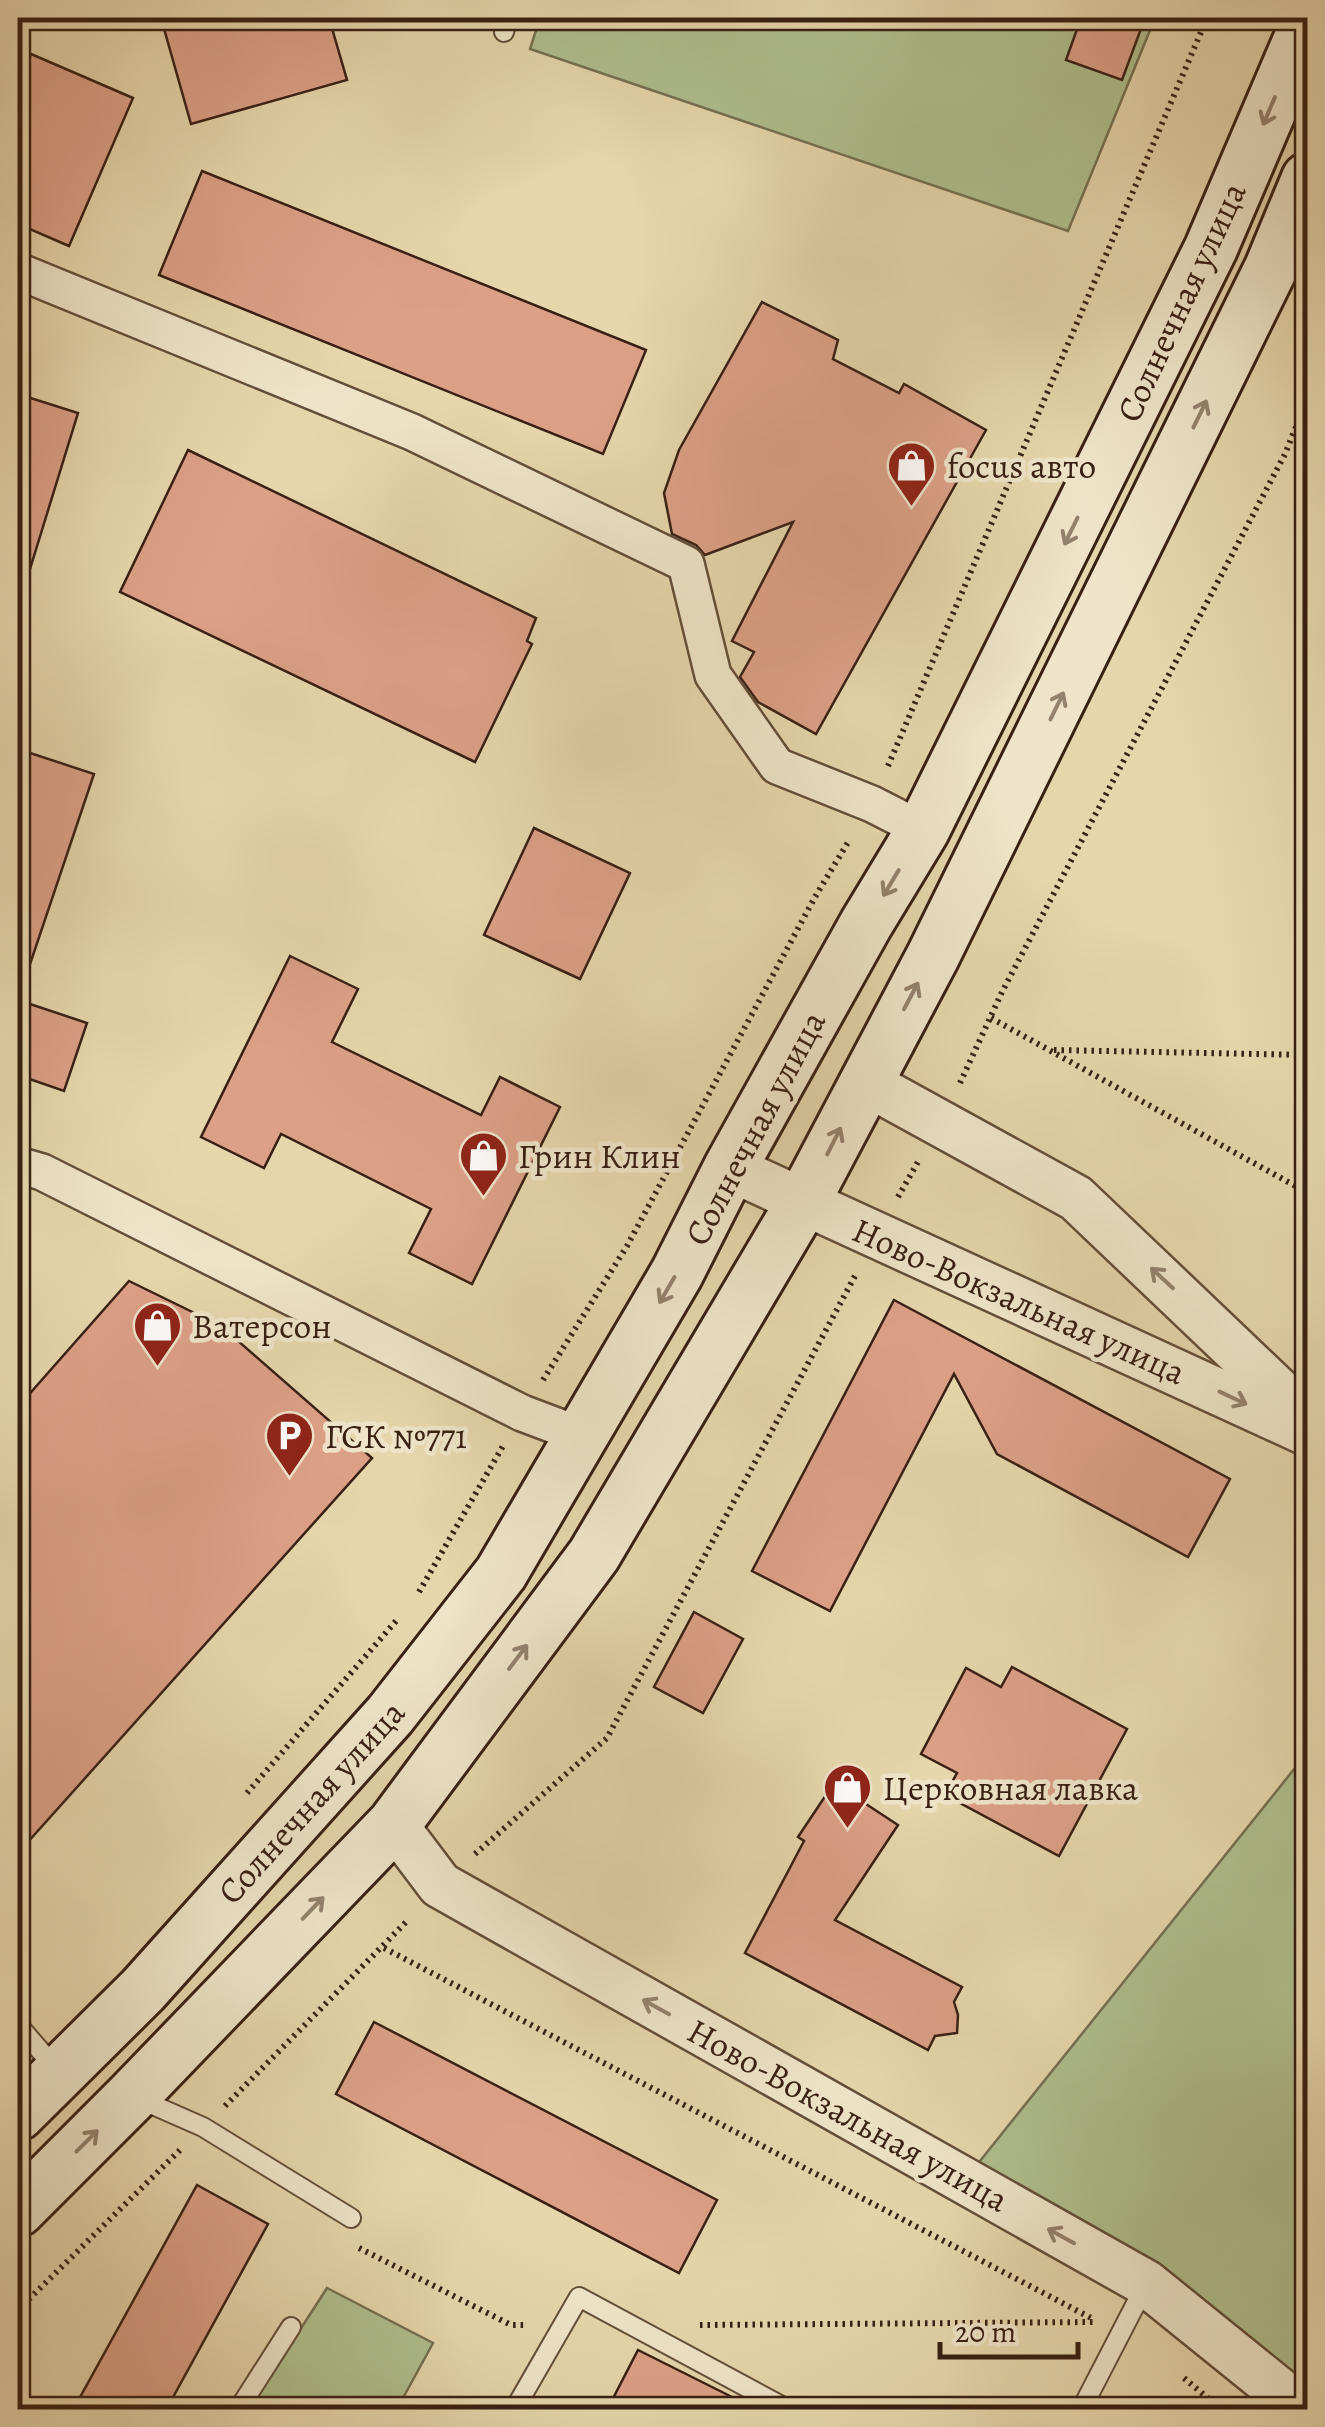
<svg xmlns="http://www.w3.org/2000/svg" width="1325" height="2427" viewBox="0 0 1325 2427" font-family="Alegreya,serif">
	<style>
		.green { fill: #afbf8e; stroke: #747050; stroke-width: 2.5 }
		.building { fill: #dca087; stroke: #382013; stroke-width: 2.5 }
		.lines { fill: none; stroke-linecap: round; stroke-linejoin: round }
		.service-casing { stroke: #644e39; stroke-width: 22 }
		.minor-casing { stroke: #644e39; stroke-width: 40 }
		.tertiary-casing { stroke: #644e39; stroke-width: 50 }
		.secondary-casing { stroke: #382013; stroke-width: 58 }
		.path { stroke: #382013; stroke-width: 6; stroke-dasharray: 2.5 5; stroke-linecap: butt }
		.service { stroke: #efe4c9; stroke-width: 18 }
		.minor { stroke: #efe4c9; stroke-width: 35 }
		.tertiary { stroke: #efe4c9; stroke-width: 45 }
		.secondary { stroke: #efe4c9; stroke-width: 52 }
		.oneway { stroke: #94826e }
		.labels { text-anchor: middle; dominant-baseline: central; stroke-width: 9; stroke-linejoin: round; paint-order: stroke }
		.street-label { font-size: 35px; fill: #382013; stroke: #efe4c9 }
		.poi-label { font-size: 35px; fill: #382013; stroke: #efe4c9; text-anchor: start }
	</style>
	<rect width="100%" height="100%" fill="#e6d6ac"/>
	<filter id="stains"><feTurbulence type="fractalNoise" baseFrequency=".002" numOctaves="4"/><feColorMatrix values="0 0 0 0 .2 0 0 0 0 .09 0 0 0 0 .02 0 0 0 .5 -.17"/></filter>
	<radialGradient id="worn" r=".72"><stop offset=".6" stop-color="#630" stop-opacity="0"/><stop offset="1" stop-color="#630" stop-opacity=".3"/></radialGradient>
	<g class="green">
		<polygon points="540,18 1155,18 1068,231 530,49"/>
		<polygon points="1307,1753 1307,2409 976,2166"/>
		<polygon points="327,2288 433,2343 397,2409 249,2409"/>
	</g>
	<g class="building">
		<polygon points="161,18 329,18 347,80 191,124"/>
		<polygon points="1081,18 1145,18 1122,80 1066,60"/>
		<polygon points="31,54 133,98 69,246 18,224 18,85"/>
		<polygon points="202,171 646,350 603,454 159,275"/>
		<polygon points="762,302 838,340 833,359 899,393 904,384 986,430 816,734 758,702 740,677 754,652 732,641 793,522 705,555 696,545 672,534 664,493 679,450"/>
		<polygon points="18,394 78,413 26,582 18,580"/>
		<polygon points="188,450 536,618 527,641 532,644 475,762 120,592"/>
		<polygon points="18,749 94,774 24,982 18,981"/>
		<polygon points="534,828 630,873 580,979 484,935"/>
		<polygon points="290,956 358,989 332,1042 481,1115 500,1077 560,1107 472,1284 409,1253 431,1209 281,1134 264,1168 201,1137"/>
		<polygon points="18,1000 87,1023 64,1091 18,1075"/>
		<polygon points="129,1281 221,1326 372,1458 18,1853 18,1407"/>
		<polygon points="894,1300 1230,1479 1188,1557 997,1454 954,1374 830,1611 752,1571"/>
		<polygon points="694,1612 743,1639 703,1713 654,1687"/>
		<polygon points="1012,1667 1127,1729 1059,1856 945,1795 957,1773 921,1754 966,1668 1001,1687"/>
		<polygon points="834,1783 898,1825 835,1920 962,1987 954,2002 958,2015 957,2033 935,2036 928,2050 745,1953 804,1841 798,1837"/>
		<polygon points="374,2022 717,2200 679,2273 336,2094"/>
		<polygon points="197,2185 268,2224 166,2410 73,2410"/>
		<polygon points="638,2350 758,2410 607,2410"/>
	</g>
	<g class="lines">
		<defs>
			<g id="service">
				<polyline points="504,32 508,18"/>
				<polyline points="18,2025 57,2070"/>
				<polyline points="137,2098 203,2127 351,2218"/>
				<polyline points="238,2410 291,2327"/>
				<polyline points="514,2410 579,2297 789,2410"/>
				<polyline points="1081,2410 1145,2286"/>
			</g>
			<g id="minor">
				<polyline points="18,271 412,432 686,564 713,675 777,766 872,804 923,830"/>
				<polyline points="18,1165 42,1172 522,1413 583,1436"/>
			</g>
			<g id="tertiary">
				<polyline points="865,1082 1076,1198 1308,1419"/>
				<polyline points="730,1168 1308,1433"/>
				<polyline points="394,1824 440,1885 1146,2283 1303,2410"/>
			</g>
			<g id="secondary">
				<polyline points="18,2114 143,1990 390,1715 501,1573 677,1273 730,1168 866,924 923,830 1211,248 1308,21"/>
				<polyline points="18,2210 132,2096 394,1824 594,1555 803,1202 933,956 1271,268 1308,179"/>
			</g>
		</defs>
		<use href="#service" class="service-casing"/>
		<use href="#minor" class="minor-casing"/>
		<use href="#tertiary" class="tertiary-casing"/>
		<use href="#secondary" class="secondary-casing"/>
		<g class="path">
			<polyline points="888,766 1207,18"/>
			<polyline points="991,1018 1308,1193"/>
			<polyline points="1054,1050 1308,1055"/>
			<polyline points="960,1083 1002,992 1285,454 1308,397"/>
			<polyline points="898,1197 919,1160"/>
			<polyline points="543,1380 627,1246 815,897 850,839"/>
			<polyline points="419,1592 503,1446"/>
			<polyline points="247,1793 396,1621"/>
			<polyline points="475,1854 607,1738 856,1274"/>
			<polyline points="384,1948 1095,2320"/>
			<polyline points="225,2106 409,1919"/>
			<polyline points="359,2248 511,2325 528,2325"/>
			<polyline points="18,2310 180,2150"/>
			<polyline points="700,2325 1093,2322"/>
			<polyline points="1184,2378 1222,2410"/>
		</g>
		<use href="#service" class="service"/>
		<use href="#minor" class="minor"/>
		<use href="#tertiary" class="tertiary"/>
		<use href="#secondary" class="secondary"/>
	</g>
	<defs><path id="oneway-shaft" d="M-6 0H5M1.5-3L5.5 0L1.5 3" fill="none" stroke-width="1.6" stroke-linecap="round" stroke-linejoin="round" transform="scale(2.5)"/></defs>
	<g class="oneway">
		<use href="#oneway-shaft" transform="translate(1269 111) rotate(113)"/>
		<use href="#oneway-shaft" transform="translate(1200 414) rotate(-64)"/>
		<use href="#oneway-shaft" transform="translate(1071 531) rotate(116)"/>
		<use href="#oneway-shaft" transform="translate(1057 706) rotate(-64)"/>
		<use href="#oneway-shaft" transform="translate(891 883) rotate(121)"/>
		<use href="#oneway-shaft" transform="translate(911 996) rotate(-62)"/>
		<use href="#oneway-shaft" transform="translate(834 1141) rotate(-63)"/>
		<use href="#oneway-shaft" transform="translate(1162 1278) rotate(-137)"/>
		<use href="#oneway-shaft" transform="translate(667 1290) rotate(120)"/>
		<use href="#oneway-shaft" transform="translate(1233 1398) rotate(25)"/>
		<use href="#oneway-shaft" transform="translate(518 1657) rotate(-53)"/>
		<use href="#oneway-shaft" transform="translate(313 1908) rotate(-46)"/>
		<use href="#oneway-shaft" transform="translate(656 2007) rotate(-151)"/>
		<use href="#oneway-shaft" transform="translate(87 2141) rotate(-45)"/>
		<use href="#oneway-shaft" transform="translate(1061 2236) rotate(-151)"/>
	</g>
	<defs>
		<symbol id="shop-pin" viewBox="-11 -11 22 30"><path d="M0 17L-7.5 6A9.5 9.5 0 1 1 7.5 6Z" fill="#8f2418" stroke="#efe4c9"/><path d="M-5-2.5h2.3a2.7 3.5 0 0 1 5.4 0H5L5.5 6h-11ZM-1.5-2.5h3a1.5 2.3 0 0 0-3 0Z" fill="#fff"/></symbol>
		<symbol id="parking-pin" viewBox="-11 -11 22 30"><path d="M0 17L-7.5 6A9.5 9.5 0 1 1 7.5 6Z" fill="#8f2418" stroke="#efe4c9"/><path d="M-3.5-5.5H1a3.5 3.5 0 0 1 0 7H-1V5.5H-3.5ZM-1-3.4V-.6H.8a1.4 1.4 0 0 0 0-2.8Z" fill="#fff"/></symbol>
	</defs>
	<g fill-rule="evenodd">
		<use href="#shop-pin" x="884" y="438" width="55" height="75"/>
		<use href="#shop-pin" x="456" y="1128" width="55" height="75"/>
		<use href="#shop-pin" x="130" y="1298" width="55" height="75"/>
		<use href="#parking-pin" x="262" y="1408" width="55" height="75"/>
		<use href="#shop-pin" x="820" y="1760" width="55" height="75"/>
	</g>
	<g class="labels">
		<g class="street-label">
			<text transform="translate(1181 302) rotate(-65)">Солнечная улица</text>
			<text transform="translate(755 1128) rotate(-62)">Солнечная улица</text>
			<text transform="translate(1019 1301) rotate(24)">Ново-Вокзальная улица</text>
			<text transform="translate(311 1802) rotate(-48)">Солнечная улица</text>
			<text transform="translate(848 2115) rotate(29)">Ново-Вокзальная улица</text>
		</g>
		<g class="poi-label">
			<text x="947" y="466">focus авто</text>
			<text x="518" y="1156">Грин Клин</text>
			<text x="192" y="1326">Ватерсон</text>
			<text x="325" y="1436">ГСК №771</text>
			<text x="883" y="1788">Церковная лавка</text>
		</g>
	</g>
	<rect width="1325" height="2427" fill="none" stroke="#e6d6ac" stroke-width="60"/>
	<rect x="20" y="20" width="1285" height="2387" fill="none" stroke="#382013" stroke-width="5"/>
	<rect x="30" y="30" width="1265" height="2367" fill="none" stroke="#382013" stroke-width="2.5"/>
	<path d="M940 2342v15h138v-15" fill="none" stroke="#382013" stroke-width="5"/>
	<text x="955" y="2342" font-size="30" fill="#382013" stroke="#efe4c9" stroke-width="8" paint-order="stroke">20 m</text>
	<rect width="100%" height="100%" filter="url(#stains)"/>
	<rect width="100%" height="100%" fill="url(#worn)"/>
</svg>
